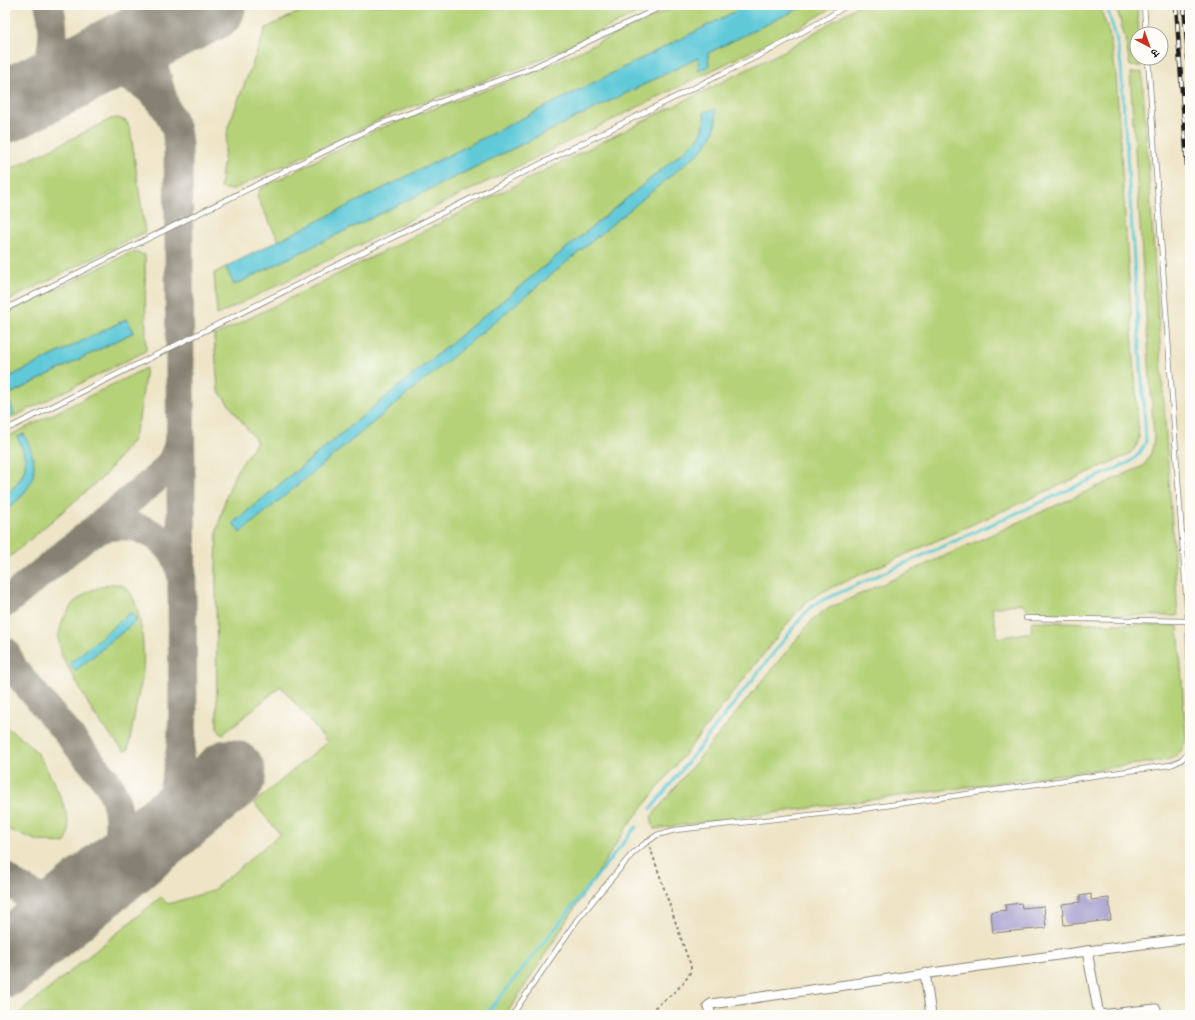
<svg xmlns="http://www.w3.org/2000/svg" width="1195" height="1020" viewBox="0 0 1195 1020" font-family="Dekko,'Playpen Sans Deva',sans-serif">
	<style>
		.green { fill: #b5d278; stroke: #68774a; fill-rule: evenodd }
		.water { fill: #5ec9d8; stroke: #3d727a }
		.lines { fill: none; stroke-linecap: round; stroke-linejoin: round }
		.stream { stroke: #5ec9d8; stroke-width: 3 }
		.taxiway { stroke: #858071; stroke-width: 29 }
		.runway { stroke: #858071; stroke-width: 72 }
		.building { fill: #a59fcf }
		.service-casing { stroke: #858071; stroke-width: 6 }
		.minor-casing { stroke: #858071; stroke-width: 11 }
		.path { stroke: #858071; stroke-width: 2; stroke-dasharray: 3 3; stroke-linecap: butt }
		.service { stroke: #fff; stroke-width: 4.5 }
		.minor { stroke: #fff; stroke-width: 9 }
		.rail-casing { stroke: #1c1c1c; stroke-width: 4.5 }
		.rail { stroke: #fdfcf7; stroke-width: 3; stroke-dasharray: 9; stroke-linecap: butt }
	</style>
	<rect width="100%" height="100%" fill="#fdfcf7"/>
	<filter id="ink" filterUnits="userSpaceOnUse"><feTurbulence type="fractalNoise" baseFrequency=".025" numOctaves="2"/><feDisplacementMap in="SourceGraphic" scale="8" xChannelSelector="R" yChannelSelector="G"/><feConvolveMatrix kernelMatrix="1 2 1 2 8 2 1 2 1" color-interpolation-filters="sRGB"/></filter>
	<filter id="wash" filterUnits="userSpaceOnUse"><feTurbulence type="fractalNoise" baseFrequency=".012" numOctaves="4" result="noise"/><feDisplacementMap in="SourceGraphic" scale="16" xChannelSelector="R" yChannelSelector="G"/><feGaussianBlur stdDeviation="0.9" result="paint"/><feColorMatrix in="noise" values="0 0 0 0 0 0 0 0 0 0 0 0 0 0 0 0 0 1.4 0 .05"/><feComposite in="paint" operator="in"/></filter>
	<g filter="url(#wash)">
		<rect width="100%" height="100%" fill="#eee4c6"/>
		<g class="green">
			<polygon points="313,5 655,5 530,64 392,114 232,190 220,188 228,127 266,28"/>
			<polygon points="678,5 748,5 279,241 257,197 260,189 380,128 531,74"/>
			<polygon points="806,5 837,5 800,27 217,315 214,273 226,267 234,285 698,58 700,71 708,53"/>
			<path d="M859,5H1099L1109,33L1116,74L1139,439C1136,448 1133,452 1125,456L824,591L807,601L796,613L627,827L506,1015H17L161,897L168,904L212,891L280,834L254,803L327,742L281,686L222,735L217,728L216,569L217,530L226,497L236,472L257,442L218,390L214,336L786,50ZM704,112L716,118C716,131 710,139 703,149L240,532L233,523L695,142C703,132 706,125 704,112Z"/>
			<polygon points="1116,5 1137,5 1139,34 1137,34 1137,58 1141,58 1142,66 1130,66 1125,38"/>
			<path d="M1142,72L1178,616L1033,614L1021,603L992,608L998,638L1032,632L1031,624L1032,621L1178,626L1186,737C1184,750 1179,756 1167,760L654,829L651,817L813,619L825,610L1143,466C1150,457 1153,450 1154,438L1130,73Z"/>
			<polygon points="118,118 126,121 130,128 145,232 5,302 5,172 111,119"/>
			<polygon points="132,252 145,255 146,351 5,421 5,414 7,417 8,395 134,332 127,319 5,379 5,314"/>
			<path d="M146,368L139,419L133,440L104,476L5,561V511L21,497L34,464L18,437C31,464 26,476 5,496V438Z"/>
			<path d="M110,584C115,584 121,584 125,587C141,598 145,651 143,669C143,678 140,687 138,696C135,714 131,732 128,750L124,751L95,716L62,656L58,638L63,619L73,603L89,591ZM132,612L137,620L75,671L69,664Z"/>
			<path d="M5,726C15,734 28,742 36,752C47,767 81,828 64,843L38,841L5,828Z"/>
		</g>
		<g class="water">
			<polygon points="748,5 806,5 708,53 709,66 699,71 698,58 234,285 226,267"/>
			<path d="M715,109C717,127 714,135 703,149L240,533L233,523L695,142C704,132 706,125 704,112Z"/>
			<polygon points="127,319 134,332 8,395 14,414 7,417 5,414 5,379"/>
			<path d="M24,434C42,470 36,486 5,511V496C27,476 31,464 17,437Z"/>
			<polygon points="131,612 137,620 75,671 69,664"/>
		</g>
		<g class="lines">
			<g class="stream">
				<path d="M651,809L801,618L811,607L821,601L1128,463C1137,457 1142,452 1146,441L1121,65L1116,37L1106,5"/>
				<polyline points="489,1011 636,827"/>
			</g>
			<g class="taxiway">
				<path d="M161,5C159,14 155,23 153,32C148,56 159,83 165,106"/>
				<polyline points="128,46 142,34 157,12"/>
				<path d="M48,86C61,80 74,74 88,72C128,67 161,90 175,127C177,132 177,139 178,145L183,710C182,748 177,795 158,828C150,841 137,851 126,862"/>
				<path d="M9,105C19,98 29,91 37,81C54,60 56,30 49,5"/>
				<path d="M91,534C125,513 175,534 181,574"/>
				<path d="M5,603L159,476C170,465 177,455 179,439"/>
				<path d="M5,651L14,669L106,780C121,803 123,832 112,858C108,868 101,878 95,887"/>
				<path d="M5,877C21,890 47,908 34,931C30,938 23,944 18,951"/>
				<path d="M19,887C47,904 62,909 90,891"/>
			</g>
			<g class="runway">
				<polyline points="5,107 210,5"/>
				<polyline points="5,961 230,775"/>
			</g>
		</g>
		<g id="blocks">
			<g class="building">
				<polygon points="1091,894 1091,900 1109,898 1111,920 1064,925 1062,904 1080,902 1080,896"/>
				<polygon points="1021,903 1022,908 1044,906 1046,928 993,933 991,912 1006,910 1005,905"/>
			</g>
		</g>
	</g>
	<g filter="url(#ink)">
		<use href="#blocks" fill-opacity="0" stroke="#858071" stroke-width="1"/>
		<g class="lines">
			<defs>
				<g id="service">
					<polyline points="1144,5 1146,34"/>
					<polyline points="1148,58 1188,621 1190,681"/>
					<polyline points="5,309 380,124 532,68 665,5"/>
					<polyline points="5,430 772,49 827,18 847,5"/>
					<polyline points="1026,618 1188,621"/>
					<path d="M512,1015L577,920L632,854L643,845L657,835L675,830L856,810L1170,765C1180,762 1185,758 1190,748"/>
				</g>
				<g id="minor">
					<polyline points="1087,951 1099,1015"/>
					<polyline points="925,973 931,1015"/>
					<polyline points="711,1015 708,1006 711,1004 1087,951 1190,938"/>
					<polyline points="1100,1015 1156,1009"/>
				</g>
			</defs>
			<use href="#service" class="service-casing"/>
			<use href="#minor" class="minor-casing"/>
			<path class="path" d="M645,1015C657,1005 690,984 691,968C691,964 689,960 687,956L650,847"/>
			<use href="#service" class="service"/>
			<use href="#minor" class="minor"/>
			<defs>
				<g id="rail">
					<polyline points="1176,5 1190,207"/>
					<polyline points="1184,5 1190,83"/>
				</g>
			</defs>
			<use href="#rail" class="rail-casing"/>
			<use href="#rail" class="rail"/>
		</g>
	</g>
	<rect width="1195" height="1020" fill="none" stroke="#fdfcf7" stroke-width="20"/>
	<g transform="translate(1149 46) rotate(139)"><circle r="19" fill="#fdfcf7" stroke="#a3a29f"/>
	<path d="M0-3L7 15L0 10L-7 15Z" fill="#c8321e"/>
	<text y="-6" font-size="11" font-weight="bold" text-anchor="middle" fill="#1c1c1c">उ</text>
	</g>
</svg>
